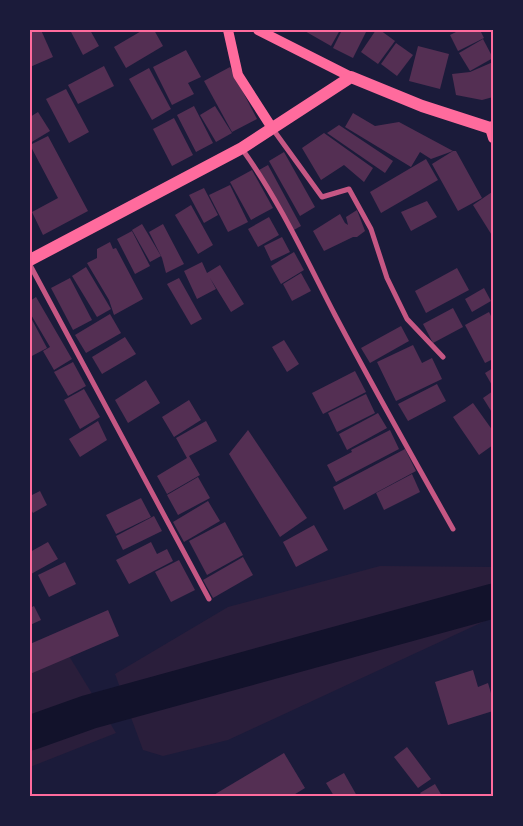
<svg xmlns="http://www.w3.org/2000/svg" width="523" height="826" viewBox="0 0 523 826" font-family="Quicksand,sans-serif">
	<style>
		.green { fill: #2a1e3b }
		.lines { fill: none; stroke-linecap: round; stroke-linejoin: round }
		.river { stroke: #12122b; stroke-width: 35 }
		.building { fill: #542f53 }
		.minor { stroke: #c65784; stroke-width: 5 }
		.secondary { stroke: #ff6b9d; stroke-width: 10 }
		.primary { stroke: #ff6b9d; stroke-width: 12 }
		.neatline { fill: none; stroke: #ff6b9d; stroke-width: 2 }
	</style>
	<rect width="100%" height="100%" fill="#1b1b3a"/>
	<g class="green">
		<polygon points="380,566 493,567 493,619 487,620 228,740 163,756 143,750 115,674 228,607"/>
		<polygon points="69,656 116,733 30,767 30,669"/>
	</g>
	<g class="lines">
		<polyline class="river" points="30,733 89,712 493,601"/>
	</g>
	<g class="building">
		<polygon points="30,30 41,30 53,57 30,67"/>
		<polygon points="70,30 90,30 99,46 83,55"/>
		<polygon points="143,30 154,30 163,46 126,68 114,47"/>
		<polygon points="303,30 340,30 331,46"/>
		<polygon points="342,30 361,30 366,32 353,58 333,48"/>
		<polygon points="376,30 380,30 395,41 378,64 361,52"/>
		<polygon points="460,30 480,30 484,38 458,51 450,35"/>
		<polygon points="483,39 493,58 470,71 459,53"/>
		<polygon points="396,43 413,55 397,76 381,64"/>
		<polygon points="418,46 449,54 440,89 409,81"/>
		<polygon points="186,50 201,77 188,83 194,94 172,105 153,67"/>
		<polygon points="493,62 493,97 482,100 456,95 452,74 470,72"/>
		<polygon points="104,66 114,86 78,104 68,85"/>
		<polygon points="230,67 257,119 232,132 204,81"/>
		<polygon points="149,68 171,109 152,120 129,79"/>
		<polygon points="66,89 89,132 69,143 46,99"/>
		<polygon points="194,106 213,143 196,152 177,115"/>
		<polygon points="215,106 232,133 216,142 200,115"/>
		<polygon points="38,112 50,131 30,143 30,117"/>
		<polygon points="353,113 375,126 399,122 453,151 456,151 482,198 458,211 432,164 453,151 431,159 420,152 411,167 345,127"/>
		<polygon points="174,118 193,155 172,166 153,129"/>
		<polygon points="339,125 393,161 385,173 327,133"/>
		<polygon points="324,133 373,168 364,182 344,165 321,180 302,148"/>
		<polygon points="48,136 88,211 43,235 32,212 58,198 30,145"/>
		<polygon points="284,152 315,207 300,216 269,161"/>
		<polygon points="426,159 438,180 381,213 370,192"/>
		<polygon points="268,165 301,226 292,231 259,170"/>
		<polygon points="252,170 273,208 251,220 230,182"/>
		<polygon points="230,185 248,222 228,232 209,195"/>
		<polygon points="204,188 218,215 204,223 189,195"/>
		<polygon points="492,192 493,194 493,237 473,205"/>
		<polygon points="427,201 437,217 411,231 401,212"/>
		<polygon points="191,205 213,245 198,254 175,215"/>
		<polygon points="357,210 365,231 357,237 353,237 324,251 313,231 340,214 345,223 348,225 346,217"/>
		<polygon points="269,217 279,235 258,247 248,229"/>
		<polygon points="142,224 161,256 150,262 132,230"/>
		<polygon points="163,224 184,264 166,273 162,258 149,232"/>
		<polygon points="132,231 150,266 135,274 117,239"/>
		<polygon points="282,237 290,252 271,261 264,246"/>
		<polygon points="110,242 113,249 116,248 143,299 114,315 109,300 87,263 97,258 97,249"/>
		<polygon points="294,252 304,270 281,284 271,266"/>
		<polygon points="202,262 207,273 220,265 244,304 231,312 210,278 216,289 197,299 184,271"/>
		<polygon points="86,267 111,309 97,317 72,276"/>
		<polygon points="457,268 469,290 426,313 415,291"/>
		<polygon points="301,273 311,291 292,301 283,284"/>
		<polygon points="70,278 92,320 73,330 51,288"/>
		<polygon points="179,278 202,319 191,325 167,284"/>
		<polygon points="484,288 491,301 472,312 465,299"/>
		<polygon points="36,297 72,359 54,370 43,351 50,347 30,313 30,301"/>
		<polygon points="453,308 463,327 433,343 423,324"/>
		<polygon points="489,312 493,320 493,359 485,363 465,325"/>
		<polygon points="110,314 121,333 86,353 75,335"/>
		<polygon points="30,316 47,348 30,357"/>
		<polygon points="401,326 409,341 370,363 361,348"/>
		<polygon points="125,337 136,354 102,374 92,357"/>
		<polygon points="284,340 299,364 287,372 272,347"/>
		<polygon points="413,345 422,363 432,358 442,379 396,401 377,362"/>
		<polygon points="73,362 86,386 68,396 54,372"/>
		<polygon points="493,368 493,387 485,373"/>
		<polygon points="355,371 366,392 323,414 312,393"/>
		<polygon points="146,380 160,403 128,423 115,400"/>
		<polygon points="437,384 446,401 408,421 398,404"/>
		<polygon points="84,389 100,417 80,429 64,400"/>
		<polygon points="493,391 493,414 483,398"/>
		<polygon points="366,394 375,413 337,432 328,413"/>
		<polygon points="189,400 201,420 174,437 162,417"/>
		<polygon points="473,403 493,431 493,445 479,455 453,417"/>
		<polygon points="378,413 387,428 347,450 339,434"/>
		<polygon points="98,421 107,440 80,457 69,439"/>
		<polygon points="206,421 217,441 189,456 200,475 167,494 157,476 187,458 176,438"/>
		<polygon points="248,430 307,518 280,537 229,454"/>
		<polygon points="390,430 399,449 336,482 327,465 352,452 351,450"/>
		<polygon points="405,449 416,471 344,510 333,487"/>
		<polygon points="412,474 420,492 384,510 376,493"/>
		<polygon points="198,477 210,498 178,515 167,495"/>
		<polygon points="40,491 47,505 33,513 30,508 30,496"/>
		<polygon points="141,498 151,517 116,534 106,515"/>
		<polygon points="208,501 220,521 184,542 173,522"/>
		<polygon points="154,516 162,531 123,550 116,536"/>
		<polygon points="225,522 243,555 207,575 189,541"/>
		<polygon points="314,525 328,550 296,567 283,542"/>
		<polygon points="48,542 58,559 31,574 30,552"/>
		<polygon points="151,542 157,554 167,549 173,561 129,584 116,560"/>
		<polygon points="243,557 253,575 213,598 203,580"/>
		<polygon points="179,560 195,590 171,602 155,572"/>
		<polygon points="65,562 76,584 49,597 38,575"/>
		<polygon points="34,606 41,620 30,625 30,608"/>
		<polygon points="108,610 119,636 30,674 30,644"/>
		<polygon points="473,670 478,687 488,683 493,700 493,711 448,725 435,682"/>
		<polygon points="407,747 431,779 418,788 394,757"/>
		<polygon points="284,753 305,788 292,796 212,796"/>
		<polygon points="344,773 357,796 334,796 326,783"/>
		<polygon points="435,784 442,796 422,796 420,793"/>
	</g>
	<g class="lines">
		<g class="minor">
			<polyline points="272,128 322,197 349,189 371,229 387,278 407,319 443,357"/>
			<path d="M242,149C279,200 306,259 335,315C373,387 413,458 453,529"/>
			<polyline points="30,265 209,599"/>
		</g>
		<g class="secondary">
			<polyline points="228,30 238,75 272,128"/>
			<polyline points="258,30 351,77"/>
			<polyline points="490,128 493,138"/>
		</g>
		<polyline class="primary" points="30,260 242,148 351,77 422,106 490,128 493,127"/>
	</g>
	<rect width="523" height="826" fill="none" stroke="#1b1b3a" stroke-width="62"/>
	<rect x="31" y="31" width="461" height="764" class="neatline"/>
</svg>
